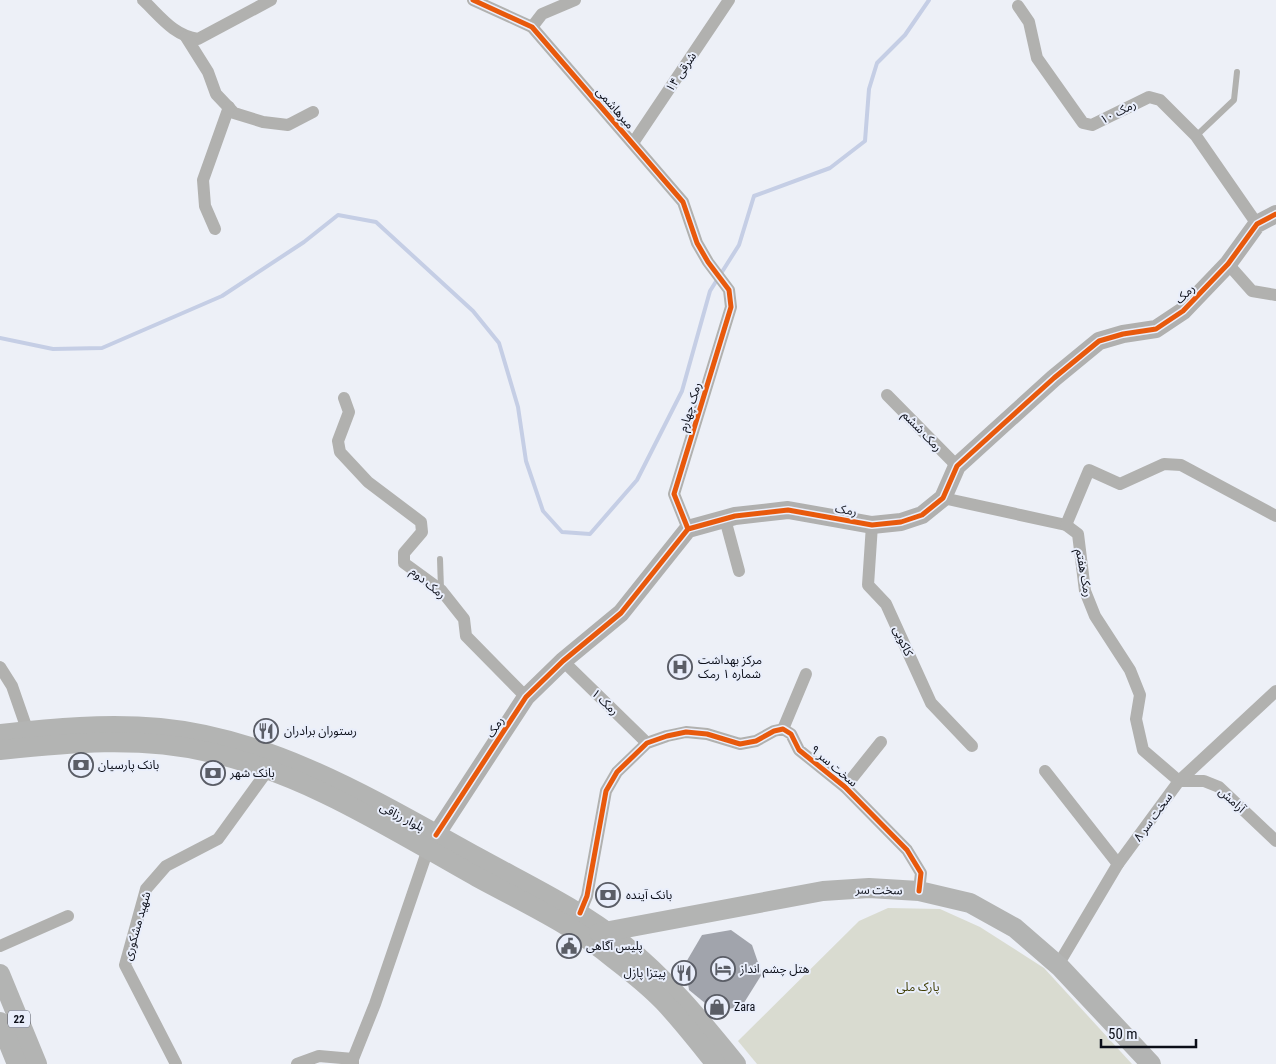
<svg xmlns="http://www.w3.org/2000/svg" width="1276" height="1064" viewBox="0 0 1276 1064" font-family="'Roboto Condensed','Noto Sans Arabic',sans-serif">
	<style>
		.green { fill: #d9dbd0 }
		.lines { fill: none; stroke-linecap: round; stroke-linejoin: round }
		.stream { stroke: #c5cee5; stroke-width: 4 }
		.building { fill: #a1a4ac }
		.lane { stroke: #b1b1af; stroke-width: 6 }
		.street { stroke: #b1b1af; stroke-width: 12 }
		.secondary { stroke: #b0b0af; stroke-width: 18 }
		.primary { stroke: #b3b4b3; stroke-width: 20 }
		.cycleway-casing { stroke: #e9eefb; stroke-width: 8 }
		.cycleway { stroke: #e8590c; stroke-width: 5 }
		.labels { text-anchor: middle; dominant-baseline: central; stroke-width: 4; stroke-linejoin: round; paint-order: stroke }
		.shield { fill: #e9eefb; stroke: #4e515c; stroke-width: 1 }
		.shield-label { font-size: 11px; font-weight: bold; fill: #0b0e18 }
		.street-label { font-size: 12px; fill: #0b0e18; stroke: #e9eefb }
		.poi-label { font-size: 12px; fill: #0b0e18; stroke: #e9eefb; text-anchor: start }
		.park-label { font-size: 12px; fill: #3e3c00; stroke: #e9eefb }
	</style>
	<rect width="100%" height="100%" fill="#edf0f7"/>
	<polygon class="green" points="888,908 940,909 980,927 1044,968 1132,1064 757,1064 738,1041 859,921"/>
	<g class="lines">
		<polyline class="stream" points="0,338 53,349 102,348 222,296 304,242 338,215 376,222 473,311 499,343 518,407 526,461 543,511 562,532 590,534 637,480 682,391 710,291 739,245 754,196 830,168 865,141 869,89 877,63 905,35 929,0"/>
	</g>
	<polygon class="building" points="731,930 752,945 762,974 742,1006 716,1012 689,990 685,964 702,935"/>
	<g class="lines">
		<g class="lane">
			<polyline points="1196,136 1234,100 1237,72"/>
			<polyline points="440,559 441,589"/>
		</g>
		<g class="street">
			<path d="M143,0C161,17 173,35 198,39L271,0"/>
			<polyline points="473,0 532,27 683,202 697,243 708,262 729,290 731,307 674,494 688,529"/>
			<polyline points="1018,6 1029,22 1037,58 1083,123 1092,125 1149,97 1160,100 1196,136 1257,224"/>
			<polyline points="532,27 542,14 575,0"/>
			<polyline points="186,37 208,72 216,94 234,113 263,122 288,125 313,112"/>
			<polyline points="633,143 729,0"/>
			<polyline points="215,229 205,206 203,180 229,107"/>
			<polyline points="1228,264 1252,291 1276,295"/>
			<polyline points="887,395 957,466"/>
			<polyline points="344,398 349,412 338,441 340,452 368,482 421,522 422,532 404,553 404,563 441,590 464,619 466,636 526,697"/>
			<polyline points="943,498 1066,525 1078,534 1085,591 1095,616 1130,670 1140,695 1136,719 1143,750 1179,781"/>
			<polyline points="725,519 739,571"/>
			<polyline points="872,525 868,585 886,604 931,703 972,746"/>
			<polyline points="1066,525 1089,470 1120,484 1164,464 1181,465 1276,516"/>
			<polyline points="563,661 647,743"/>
			<polyline points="0,667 12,686 28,732"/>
			<polyline points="783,729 806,674"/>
			<polyline points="1045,771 1118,864"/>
			<polyline points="1179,781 1204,781 1219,787 1276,841"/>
			<polyline points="845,787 881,742"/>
			<polyline points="580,913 587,896 606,791 617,772 647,743 667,736 686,732 707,734 740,744 756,741 774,731 783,729 791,734 799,750 845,787 907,850 921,873 919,891"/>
			<polyline points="0,946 68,916"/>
			<polyline points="1058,965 1118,864 1179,781 1276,691"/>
			<polyline points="176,1064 125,965 146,889 166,866 218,839 268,770"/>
			<polyline points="297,1064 319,1056 353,1059"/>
			<polyline points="353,1064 353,1059 375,1004 428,849"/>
		</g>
		<polyline class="secondary" points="436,835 526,697 563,661 621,613 688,529 735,516 788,510 872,525 901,522 922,515 943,498 957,466 1054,378 1099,341 1123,334 1156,329 1183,311 1228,264 1257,224 1276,214"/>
		<g class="primary">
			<path d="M0,734C53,728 107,723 160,728C276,739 379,803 479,858C528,885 579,909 623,944C667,979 701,1021 736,1064"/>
			<path d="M0,750C69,743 139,736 208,752C305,773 391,829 477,877C523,902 573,925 614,959C631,972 649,986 664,1002C682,1021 699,1043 716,1064"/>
			<polyline points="599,933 823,891 869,888 919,891 970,903 1015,928 1060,967 1151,1064"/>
			<polyline points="0,974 37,1064"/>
			<polyline points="0,1022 17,1064"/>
		</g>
		<defs>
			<g id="cycleway">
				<polyline points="473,0 532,27 683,202 697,243 708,262 729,290 731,307 674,494 688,529"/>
				<polyline points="436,835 526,697 563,661 621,613 688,529 735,516 788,510 872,525 901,522 922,515 943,498 957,466 1054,378 1099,341 1123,334 1156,329 1183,311 1228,264 1257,224 1276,214"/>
				<polyline points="580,913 587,896 606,791 617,772 647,743 667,736 686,732 707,734 740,744 756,741 774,731 783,729 791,734 799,750 845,787 907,850 921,873 919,891"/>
			</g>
		</defs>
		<use href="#cycleway" class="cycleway-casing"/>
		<use href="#cycleway" class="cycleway"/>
	</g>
	<defs>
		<symbol id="hospital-ring" viewBox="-11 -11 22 22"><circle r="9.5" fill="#e9eefb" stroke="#5a5d66" stroke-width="1.5"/><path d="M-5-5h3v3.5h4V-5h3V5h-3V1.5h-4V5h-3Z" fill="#5a5d66"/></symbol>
		<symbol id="restaurant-ring" viewBox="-11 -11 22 22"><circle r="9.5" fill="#e9eefb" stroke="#5a5d66" stroke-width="1.5"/><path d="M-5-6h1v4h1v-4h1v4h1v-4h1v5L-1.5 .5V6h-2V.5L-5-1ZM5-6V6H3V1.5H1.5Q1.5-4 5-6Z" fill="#5a5d66"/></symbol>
		<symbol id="bank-ring" viewBox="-11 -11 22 22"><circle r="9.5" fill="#e9eefb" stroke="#5a5d66" stroke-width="1.5"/><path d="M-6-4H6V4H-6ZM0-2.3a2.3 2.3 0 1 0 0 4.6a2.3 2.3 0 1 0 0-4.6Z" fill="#5a5d66"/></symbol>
		<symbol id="civic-ring" viewBox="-11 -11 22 22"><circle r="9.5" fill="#e9eefb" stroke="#5a5d66" stroke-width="1.5"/><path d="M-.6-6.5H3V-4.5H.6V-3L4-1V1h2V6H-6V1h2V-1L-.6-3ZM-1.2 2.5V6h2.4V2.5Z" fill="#5a5d66"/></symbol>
		<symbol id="hotel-ring" viewBox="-11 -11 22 22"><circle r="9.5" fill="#e9eefb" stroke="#5a5d66" stroke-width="1.5"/><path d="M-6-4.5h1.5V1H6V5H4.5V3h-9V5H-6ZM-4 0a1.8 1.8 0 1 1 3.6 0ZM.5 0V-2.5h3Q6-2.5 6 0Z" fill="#5a5d66"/></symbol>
		<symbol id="shop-ring" viewBox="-11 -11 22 22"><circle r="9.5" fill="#e9eefb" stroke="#5a5d66" stroke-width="1.5"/><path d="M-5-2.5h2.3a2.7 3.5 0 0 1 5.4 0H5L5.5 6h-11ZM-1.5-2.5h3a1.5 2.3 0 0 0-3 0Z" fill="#5a5d66"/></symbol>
	</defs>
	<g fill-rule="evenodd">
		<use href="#hospital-ring" x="666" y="653" width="28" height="28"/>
		<use href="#restaurant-ring" x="252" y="717" width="28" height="28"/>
		<use href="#bank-ring" x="67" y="751" width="28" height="28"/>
		<use href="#bank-ring" x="199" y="759" width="28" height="28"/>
		<use href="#bank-ring" x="594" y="881" width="28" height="28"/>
		<use href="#civic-ring" x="555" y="932" width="28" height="28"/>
		<use href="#hotel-ring" x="709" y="955" width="28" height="28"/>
		<use href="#restaurant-ring" x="670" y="959" width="28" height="28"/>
		<use href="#shop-ring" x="703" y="993" width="28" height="28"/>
	</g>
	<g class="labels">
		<rect class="shield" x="8" y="1010.5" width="22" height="17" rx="4"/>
		<g class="shield-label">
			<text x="19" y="1019">22</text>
		</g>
		<g class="street-label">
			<text transform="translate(681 72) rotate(-56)">شرقی ۱۴</text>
			<text transform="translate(615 108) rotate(49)">میرهاشمی</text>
			<text transform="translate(1118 112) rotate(-27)">رمک ۱۰</text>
			<text transform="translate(1185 294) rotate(-45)">رمک</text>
			<text transform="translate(690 407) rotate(-73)">رمک چهارم</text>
			<text transform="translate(922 431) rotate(46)">رمک ششم</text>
			<text transform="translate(846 510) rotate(10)">رمک</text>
			<text transform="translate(1084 573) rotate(80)">رمک هفتم</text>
			<text transform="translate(428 583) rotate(40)">رمک دوم</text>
			<text transform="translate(903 641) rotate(66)">کاکویی</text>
			<text transform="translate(605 702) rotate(44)">رمک ۱</text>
			<text transform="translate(495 727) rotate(-57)">رمک</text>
			<text transform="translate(834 766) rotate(40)">سخت سر ۹</text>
			<text transform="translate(1232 800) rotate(42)">آرامش</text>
			<text transform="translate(402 817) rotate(28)">بلوار رزاقی</text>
			<text transform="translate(1153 817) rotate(-54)">سخت سر ۸</text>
			<text transform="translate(879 890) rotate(1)">سخت سر</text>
			<text transform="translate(137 926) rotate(-74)">شهید مشکوری</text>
		</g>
		<g class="poi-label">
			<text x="698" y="660">مرکز بهداشت<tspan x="698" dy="14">شماره ۱ رمک</tspan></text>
			<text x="284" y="731">رستوران برادران</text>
			<text x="98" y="765">بانک پارسیان</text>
			<text x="230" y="773">بانک شهر</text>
			<text x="626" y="895">بانک آینده</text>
			<text x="586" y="946">پلیس آگاهی</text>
			<text x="740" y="969">هتل چشم انداز</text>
			<text x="666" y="973" text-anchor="end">پیتزا پازل</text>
			<text x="734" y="1007">Zara</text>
		</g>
		<g class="park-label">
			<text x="918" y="987">پارک ملی</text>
		</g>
	</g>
	<path d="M1101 1039v8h95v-8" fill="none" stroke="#0b0e18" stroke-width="2.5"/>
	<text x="1108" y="1039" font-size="15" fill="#0b0e18" stroke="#e9eefb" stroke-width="4" paint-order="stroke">50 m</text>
</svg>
